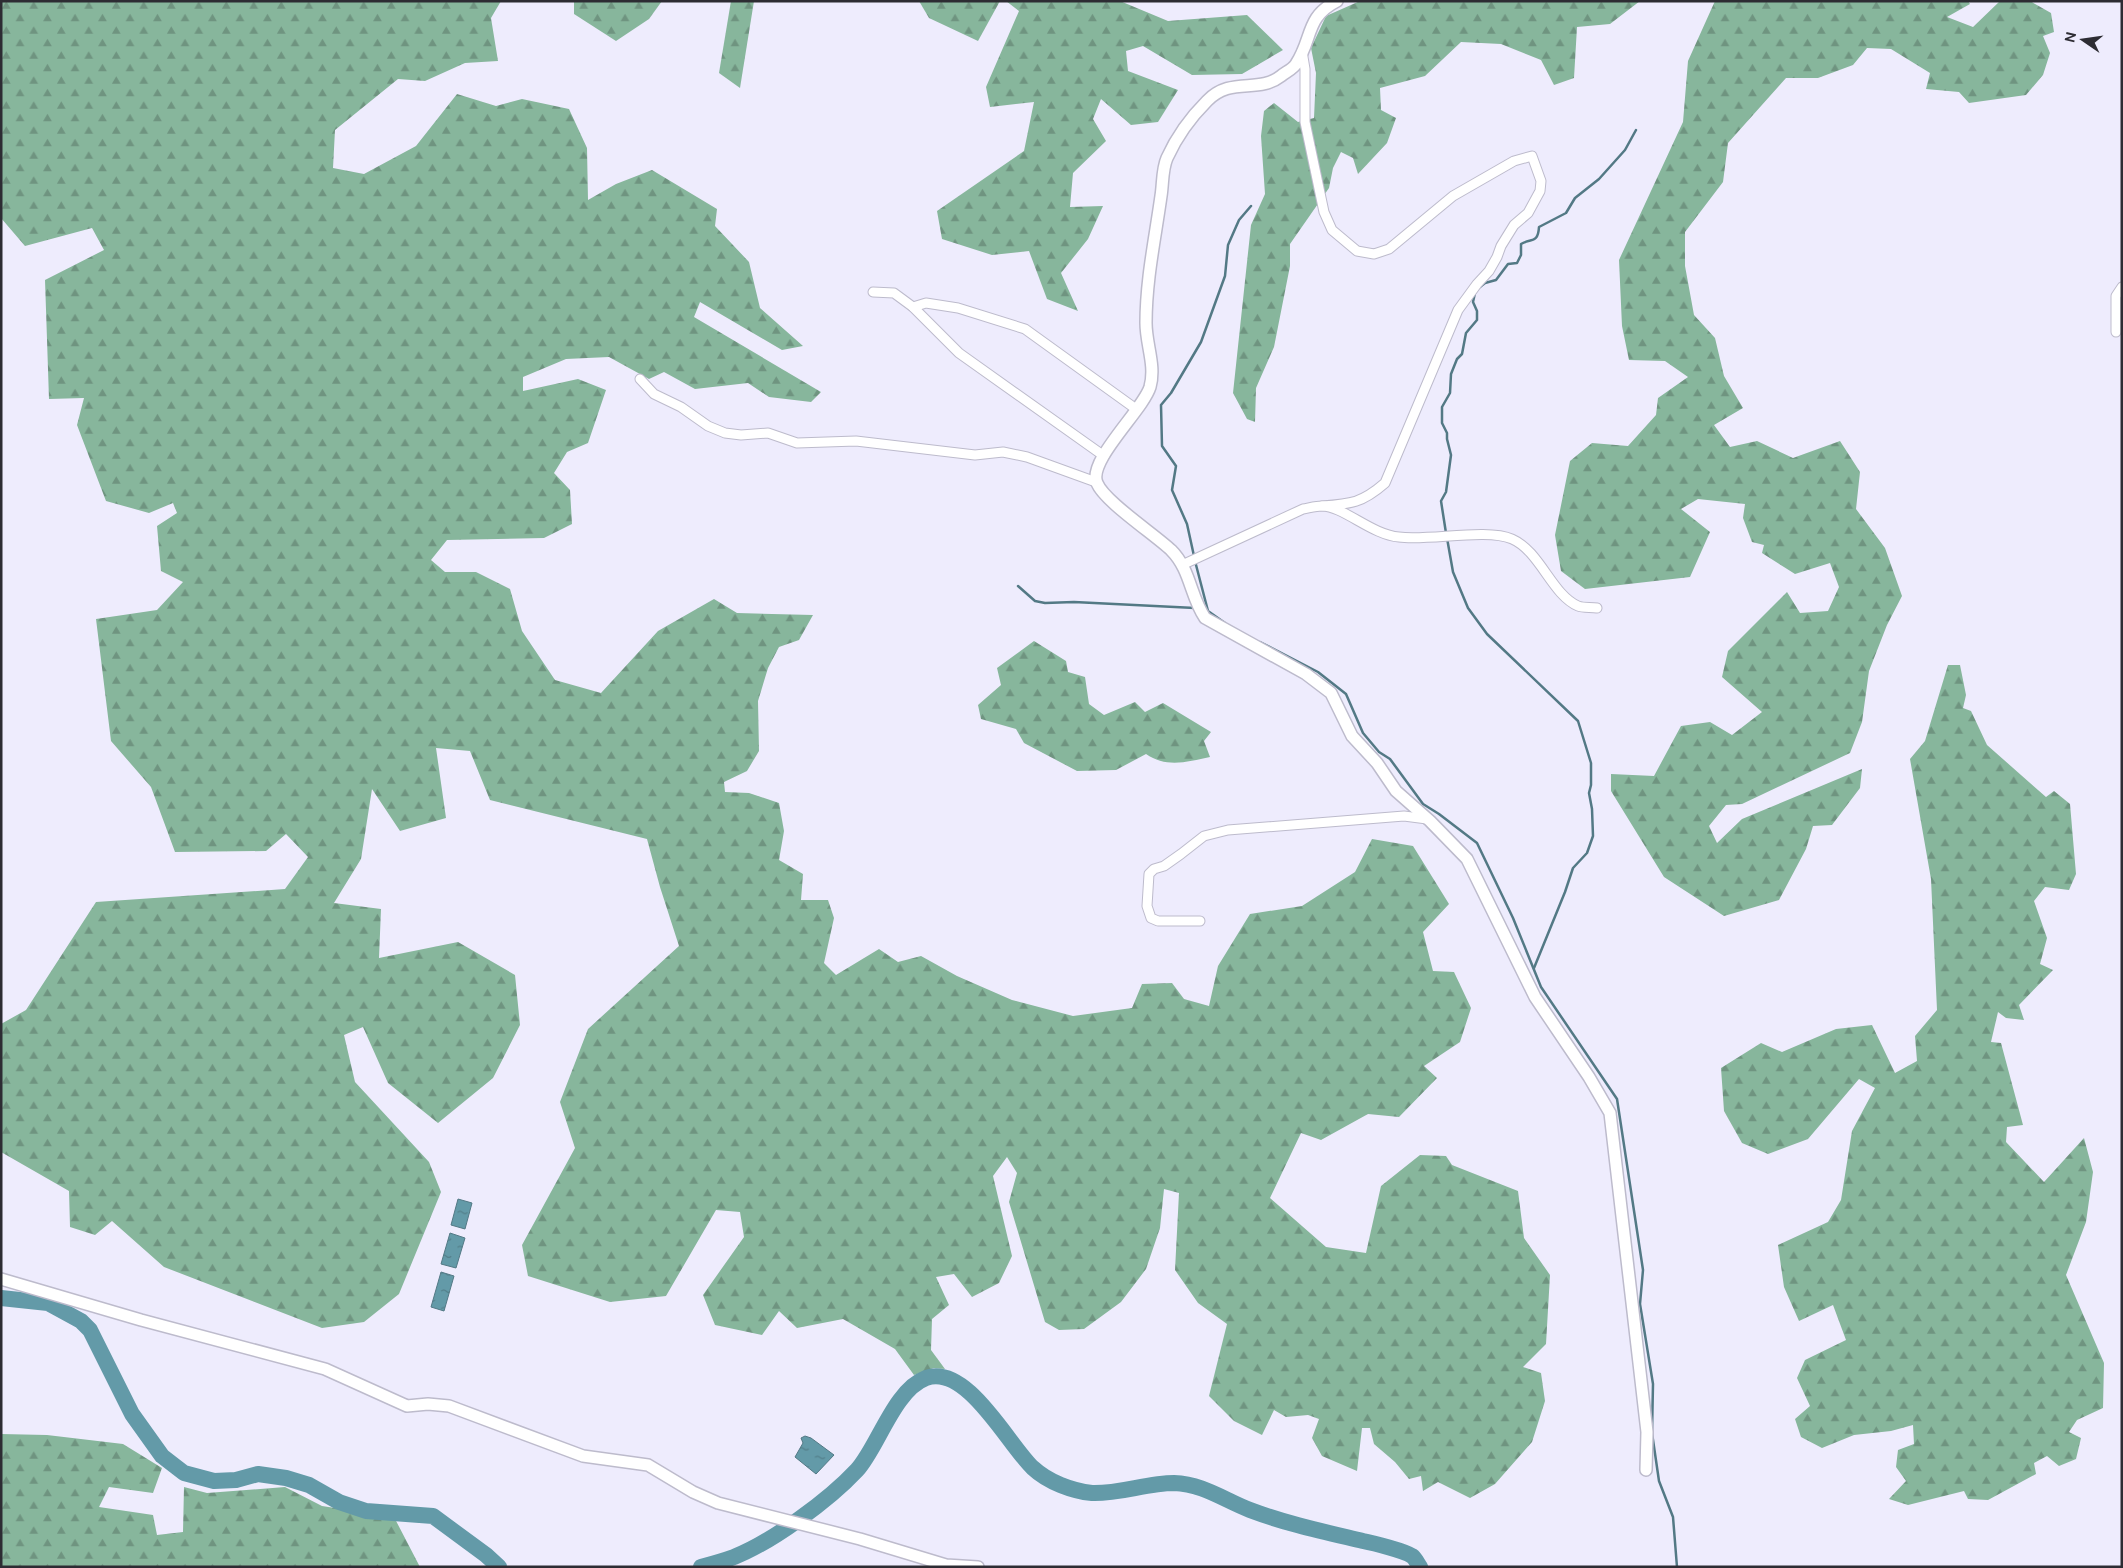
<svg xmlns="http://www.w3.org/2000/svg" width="2123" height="1568" viewBox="0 0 2123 1568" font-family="'DM Sans',sans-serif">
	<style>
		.forest { fill: url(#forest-firs) }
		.water { fill: url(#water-ripples); stroke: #537985 }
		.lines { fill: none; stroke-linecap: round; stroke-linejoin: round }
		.stream { stroke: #537985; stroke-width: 2.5 }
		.river { stroke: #639aa8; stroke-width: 16 }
		.minor-casing { stroke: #bdbbcc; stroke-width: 11 }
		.tertiary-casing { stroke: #bdbbcc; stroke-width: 14 }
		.minor { stroke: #fff; stroke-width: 9 }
		.tertiary { stroke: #fff; stroke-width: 11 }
	</style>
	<defs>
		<pattern id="forest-firs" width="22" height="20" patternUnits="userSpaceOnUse" patternTransform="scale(1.25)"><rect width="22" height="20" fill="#87b69c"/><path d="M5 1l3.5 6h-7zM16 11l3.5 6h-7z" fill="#6f9480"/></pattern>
		<pattern id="water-ripples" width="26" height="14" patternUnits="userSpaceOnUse" patternTransform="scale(1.25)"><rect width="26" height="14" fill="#639aa8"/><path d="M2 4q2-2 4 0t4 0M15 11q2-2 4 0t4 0" fill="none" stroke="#527e89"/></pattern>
	</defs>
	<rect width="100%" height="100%" fill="#eeecfd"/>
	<g class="forest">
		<polygon points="1,1 501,1 491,18 498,61 465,63 425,81 398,79 335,130 333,168 364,174 416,146 457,94 496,106 522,99 569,109 587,148 588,200 616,184 652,170 717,209 715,226 749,262 760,308 803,346 782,350 700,302 694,317 821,392 811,402 769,397 748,383 695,389 664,372 649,379 609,357 566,359 523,377 523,391 578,379 606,390 588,443 567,452 554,473 570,490 572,524 544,538 447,540 431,560 445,572 476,572 510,589 522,631 555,680 601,693 658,631 714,599 737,613 813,615 799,640 779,647 768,668 758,701 759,751 747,771 724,782 725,792 749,793 779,803 784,831 779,860 803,874 801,900 828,900 834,918 824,963 836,975 879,949 898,962 921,956 957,976 1012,1000 1073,1016 1132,1008 1142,984 1172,983 1184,999 1209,1006 1218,966 1250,914 1302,906 1355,872 1372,839 1413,846 1449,904 1423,932 1433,971 1454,972 1471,1008 1460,1042 1424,1066 1437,1078 1399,1117 1368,1114 1321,1140 1301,1133 1270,1198 1326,1247 1366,1253 1381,1186 1420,1155 1446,1156 1452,1165 1518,1191 1524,1238 1550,1275 1546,1344 1523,1367 1541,1373 1545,1401 1532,1442 1495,1484 1470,1498 1438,1482 1423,1491 1421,1476 1409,1479 1395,1462 1374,1444 1370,1428 1362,1428 1357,1471 1322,1456 1312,1438 1319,1419 1308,1415 1286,1417 1274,1410 1262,1435 1234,1421 1209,1396 1227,1324 1198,1303 1175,1270 1179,1193 1164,1189 1160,1228 1146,1269 1121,1302 1084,1329 1059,1330 1045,1322 1009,1202 1017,1173 1007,1157 993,1176 1012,1256 999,1283 972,1297 954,1274 936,1277 949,1305 932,1319 931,1350 945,1369 934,1368 914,1375 895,1349 843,1319 797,1328 779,1311 762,1335 715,1325 703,1295 744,1237 740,1212 716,1210 666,1296 610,1302 528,1276 522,1245 575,1148 560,1102 588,1029 679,946 660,887 647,839 490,800 470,751 436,748 446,818 400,831 372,789 361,859 334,903 381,909 379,958 458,942 515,975 520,1025 493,1078 438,1123 388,1083 363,1027 344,1035 355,1082 429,1162 441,1192 399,1294 364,1322 322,1328 164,1267 112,1221 95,1235 70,1227 69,1191 1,1152 1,1024 26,1010 96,902 285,889 308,857 286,834 266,851 175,852 151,787 111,741 96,619 157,610 183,582 161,571 157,526 177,513 173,503 149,513 106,501 77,425 84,398 49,399 45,280 104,250 92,228 25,246 1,218"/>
		<polygon points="574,1 662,1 649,19 616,41 574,14"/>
		<polygon points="731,1 754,1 740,88 719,73"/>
		<polygon points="919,1 1000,1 978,41 929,18"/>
		<polygon points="1006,1 1120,1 1168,21 1247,15 1283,50 1242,74 1192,75 1143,46 1126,51 1128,71 1178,90 1158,122 1131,125 1101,99 1093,119 1106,141 1073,173 1070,207 1103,206 1088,239 1061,273 1078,311 1047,299 1029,251 992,255 942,239 937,211 1024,151 1034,102 990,107 986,87 1019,11"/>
		<polygon points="1360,1 1640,1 1610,24 1577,27 1574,78 1554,85 1541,60 1501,44 1461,42 1425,76 1380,88 1381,110 1396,118 1387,143 1358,174 1353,158 1341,152 1333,168 1329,188 1290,244 1290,266 1274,347 1256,388 1255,422 1247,419 1233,393 1251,225 1265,194 1261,136 1264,111 1274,103 1298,122 1314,118 1316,73 1311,48 1326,16"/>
		<polygon points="1715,1 1968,1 1970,4 1947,17 1973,27 2000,1 2030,1 2051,13 2054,32 2043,36 2050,53 2043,75 2026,95 1969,103 1959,92 1926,89 1930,73 1891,49 1867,48 1853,65 1818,78 1786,78 1728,143 1723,182 1685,232 1685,266 1694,315 1715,338 1724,376 1743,408 1714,425 1730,447 1757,441 1793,458 1840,441 1860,472 1856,509 1885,548 1902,596 1887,625 1869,671 1862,722 1850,753 1742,804 1726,805 1709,826 1717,843 1742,819 1862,769 1860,788 1832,825 1813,826 1806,849 1779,900 1724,916 1664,877 1611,791 1611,774 1654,776 1681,726 1710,722 1732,735 1762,712 1722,677 1728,651 1787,592 1800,613 1828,611 1839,587 1830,563 1795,574 1762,553 1764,545 1752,542 1743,518 1745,504 1698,499 1681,509 1710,532 1690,577 1585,589 1561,571 1555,535 1570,461 1592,443 1628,446 1656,415 1658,398 1688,377 1665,361 1629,360 1622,326 1619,260 1683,122 1688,61"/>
		<path d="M1034,641L1066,661L1068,672L1085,677L1089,704L1104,715L1135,702L1145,712L1163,703L1211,732L1204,741L1210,757C1187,762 1166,768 1146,754L1116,770L1077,771L1024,743L1016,729L981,719L978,705L1001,685L997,668Z"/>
		<polygon points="1948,665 1960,665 1966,695 1963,708 1971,711 1987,745 2046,797 2054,791 2070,804 2076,874 2069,890 2045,887 2034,901 2047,938 2040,964 2053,970 2019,1005 2024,1020 2006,1018 1998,1012 1991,1042 2001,1043 2023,1125 2007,1127 2006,1142 2044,1182 2084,1138 2093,1172 2086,1222 2066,1275 2104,1363 2103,1408 2077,1420 2069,1432 2081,1438 2076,1459 2059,1466 2047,1456 2034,1463 2036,1474 1988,1500 1968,1499 1964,1491 1908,1505 1889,1499 1906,1481 1896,1467 1898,1450 1914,1444 1913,1425 1891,1431 1854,1435 1822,1448 1801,1437 1795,1419 1810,1406 1797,1378 1805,1360 1846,1340 1833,1305 1799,1321 1784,1287 1778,1245 1828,1222 1841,1200 1852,1131 1875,1088 1859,1079 1808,1139 1768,1154 1742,1143 1724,1111 1721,1068 1761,1043 1782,1052 1836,1029 1872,1025 1895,1073 1917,1061 1915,1036 1937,1010 1931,879 1910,759 1925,741"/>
		<polygon points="1,1434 47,1435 123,1444 162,1468 153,1493 109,1487 99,1507 153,1515 157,1535 183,1532 184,1487 207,1493 285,1487 322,1506 394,1517 420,1567 1,1567"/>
	</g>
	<g class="water">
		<polygon points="458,1199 472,1203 465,1229 451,1225"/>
		<polygon points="450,1233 465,1238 456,1268 441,1264"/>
		<polygon points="441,1272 454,1276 444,1311 431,1307"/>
		<polygon points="805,1436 811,1438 834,1455 816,1474 795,1457 803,1443 801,1438"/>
	</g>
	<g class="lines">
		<g class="stream">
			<path d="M1480,287L1485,283L1496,280L1508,264L1517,263L1521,255V244C1531,238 1538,244 1539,227L1566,213L1575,198L1599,179L1625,150L1636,130"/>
			<polyline points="1446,533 1441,501 1446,492 1451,455 1447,439 1447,433 1442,423 1442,407 1450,393 1451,374 1457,359 1462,354 1466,333 1477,320 1477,311 1473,302 1475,293"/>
			<polyline points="1447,538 1453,572 1468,608 1487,634 1578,721 1591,763 1591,785 1589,793 1592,809 1593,836 1587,853 1573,868 1565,892 1534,968"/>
			<polyline points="1194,556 1187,524 1172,490 1176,466 1162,446 1161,405 1171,393 1201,342 1225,276 1228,245 1239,220 1251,206"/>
			<polyline points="1195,561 1208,611 1225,623"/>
			<polyline points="1018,586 1035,601 1045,603 1074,602 1195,608"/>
			<polyline points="1260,642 1318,672 1346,694 1363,733 1379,752 1390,759 1423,804 1439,814 1477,843 1513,918 1541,987 1617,1099 1643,1270 1640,1304 1653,1384 1652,1433 1659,1481 1673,1517 1677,1567"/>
		</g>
		<g class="river">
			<polyline points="1,1298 48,1303 81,1321 90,1330 132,1414 162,1456 184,1473 214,1481 236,1480 258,1474 286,1478 309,1485 339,1502 366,1511 433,1516 486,1555 499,1567"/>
			<path d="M701,1567C712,1564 723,1561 734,1557C772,1542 829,1500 857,1470C878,1447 894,1390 926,1378C967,1363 1009,1446 1033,1468C1048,1482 1072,1491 1092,1493C1119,1494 1147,1483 1174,1483C1203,1484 1224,1500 1250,1510C1287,1524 1325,1532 1363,1541C1373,1543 1405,1551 1412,1556C1415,1558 1418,1564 1420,1567"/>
		</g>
		<defs>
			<g id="minor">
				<path d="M1302,51L1305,69V122L1324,212L1332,230L1357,251L1374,254L1389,249L1453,196L1514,161L1532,156L1541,181L1540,191L1528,213L1514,225L1501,246L1497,257L1489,271L1477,284L1458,310L1385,483C1362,503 1351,504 1322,506"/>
				<polyline points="873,292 894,293 913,307 959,353 1104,456"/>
				<polyline points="913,307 926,303 958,308 1025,329 1136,409"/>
				<polyline points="2116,332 2116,296 2122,287"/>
				<polyline points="640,379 654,394 681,407 708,426 725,433 741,435 768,433 797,443 856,441 975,455 1003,452 1027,457 1096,482"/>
				<path d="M1182,565L1303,509C1309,508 1316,506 1322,506C1343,506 1372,535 1399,537C1429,541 1487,528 1512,539C1540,551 1552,595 1578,606C1583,608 1591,607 1597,608"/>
				<polyline points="1200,921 1158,921 1151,918 1147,906 1149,874 1154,869 1164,866 1181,854 1204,836 1228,830 1404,816 1427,819"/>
			</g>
			<g id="tertiary">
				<path d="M1337,1C1305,17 1313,39 1296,64C1293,69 1286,72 1281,76C1258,94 1231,76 1207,101C1191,117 1176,138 1167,158C1162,169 1163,184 1161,196C1155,239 1146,280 1146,323C1146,345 1156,365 1150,387C1143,410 1087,461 1097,483C1104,501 1154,534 1171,550C1191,570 1190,596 1205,618L1306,674L1331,693L1352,736L1377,763L1396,791L1430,821L1467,859L1535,997L1589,1077L1610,1113L1647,1432L1646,1470"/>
				<polyline points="1,1279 141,1320 325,1369 407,1406 428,1404 449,1406 583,1456 648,1465 693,1492 718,1503 860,1539 946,1565 978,1567"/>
			</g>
		</defs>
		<use href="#minor" class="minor-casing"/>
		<use href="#tertiary" class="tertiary-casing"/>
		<use href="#minor" class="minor"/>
		<use href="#tertiary" class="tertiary"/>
	</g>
	<rect width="2123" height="1568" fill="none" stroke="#2d2c33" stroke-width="5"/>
	<g transform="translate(2083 40) rotate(283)" stroke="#eeecfd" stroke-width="4" paint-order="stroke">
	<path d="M0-4L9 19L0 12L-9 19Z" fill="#2d2c33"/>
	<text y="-8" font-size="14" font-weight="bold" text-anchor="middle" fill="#2d2c33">N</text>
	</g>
</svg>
